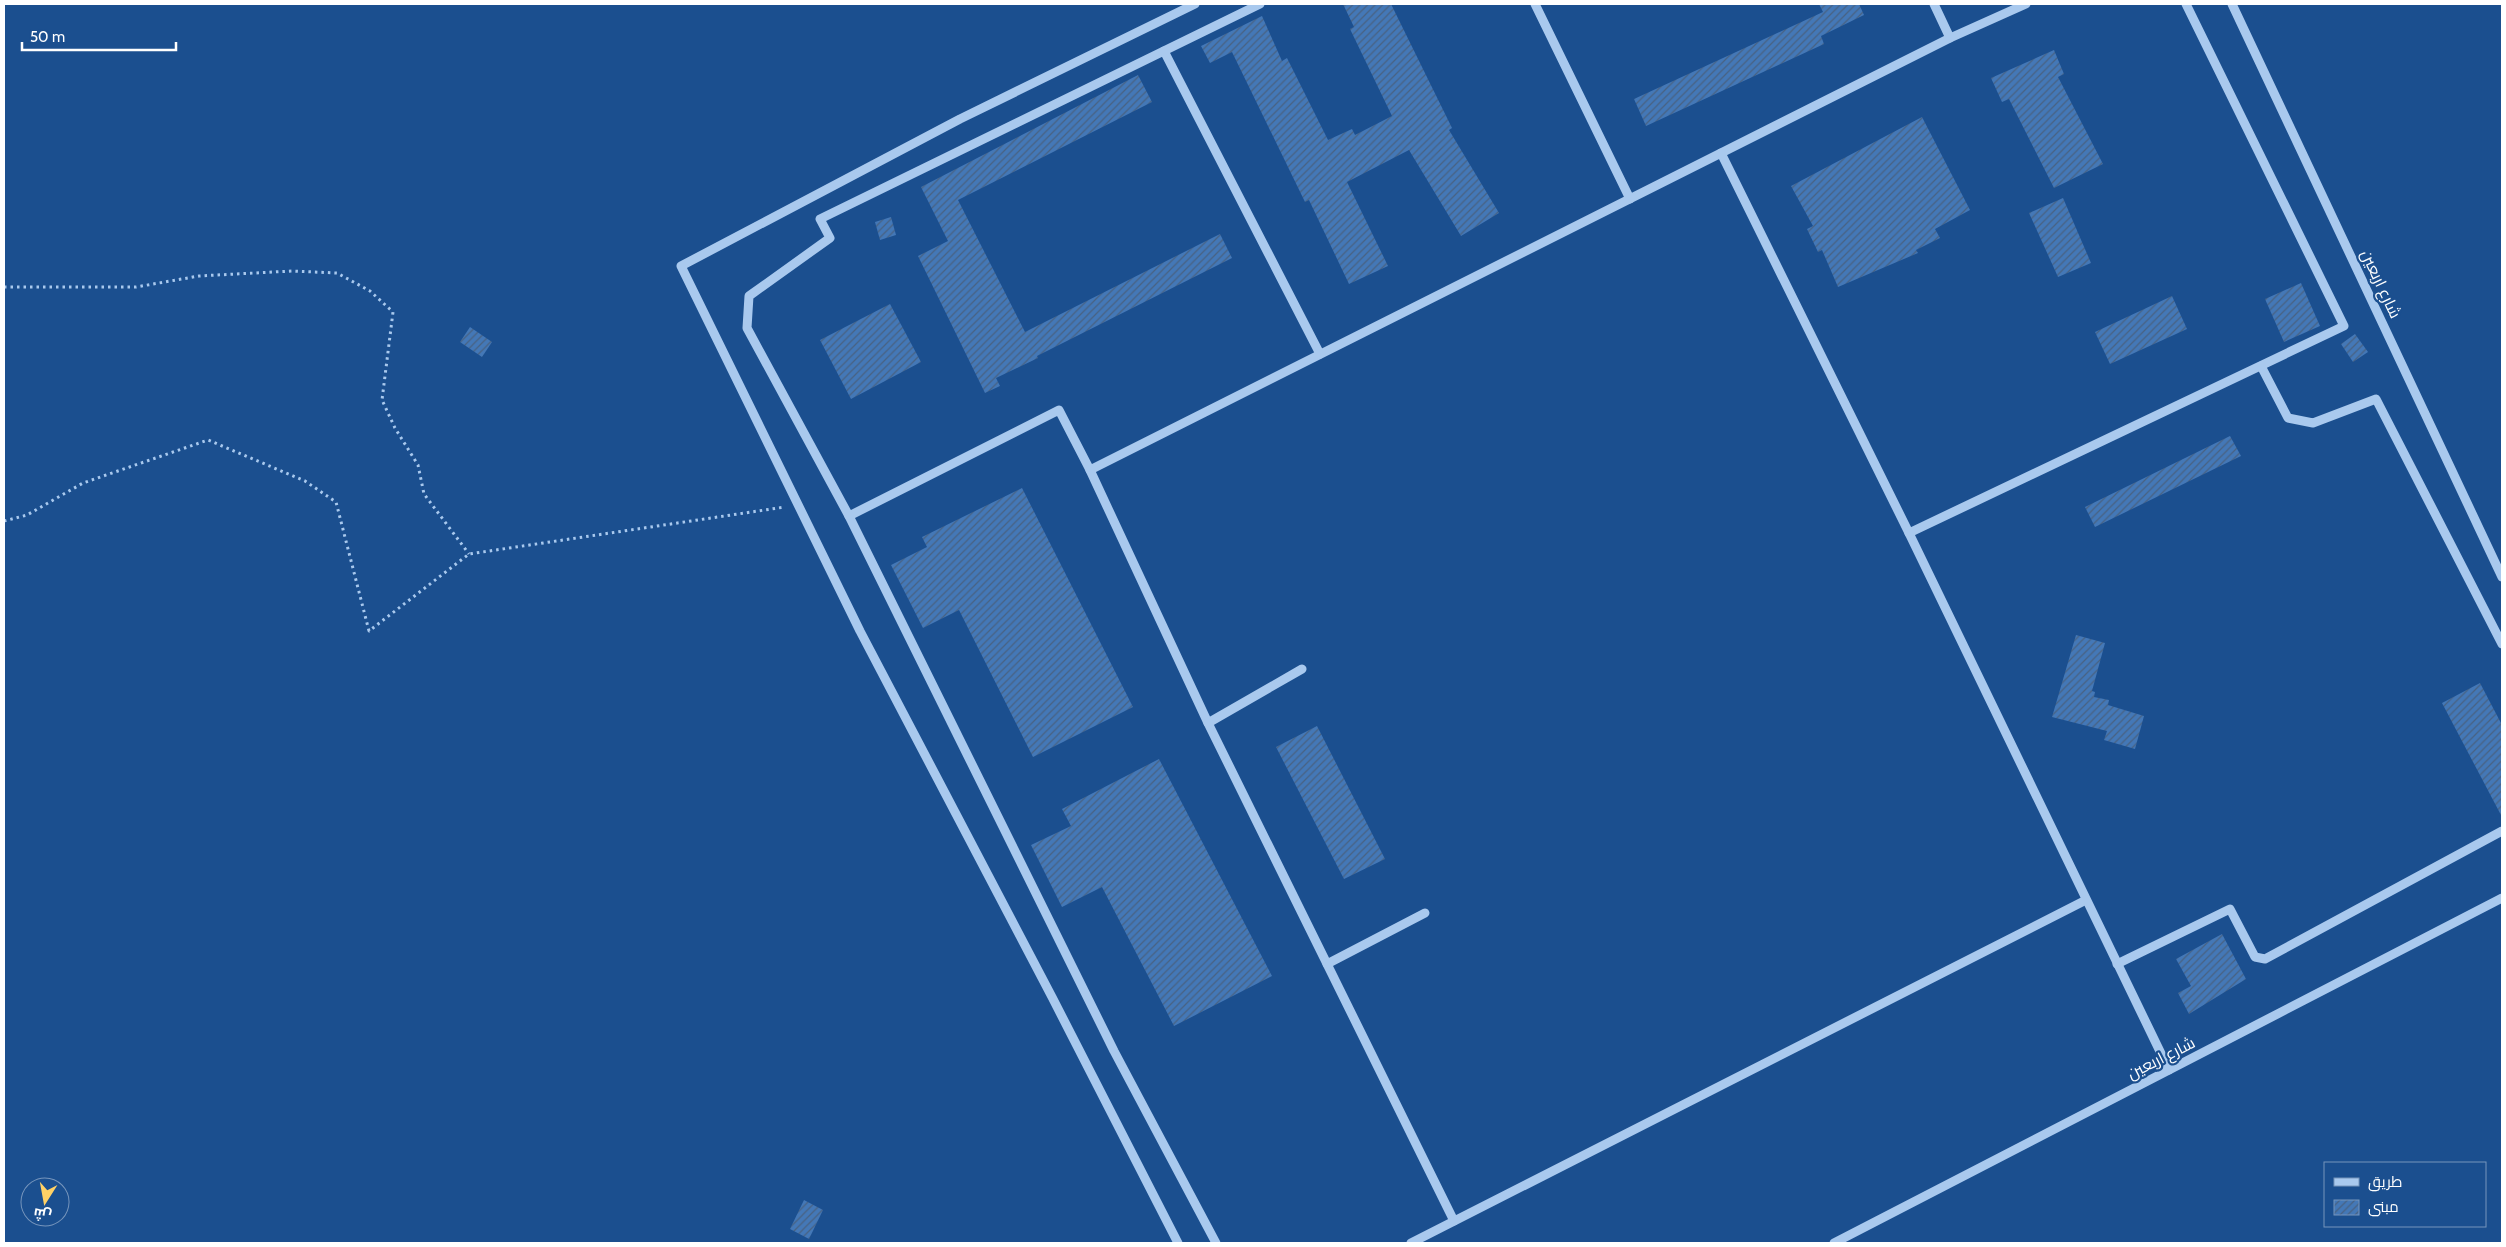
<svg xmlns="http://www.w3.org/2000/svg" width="2506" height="1247" viewBox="0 0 2506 1247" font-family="Cabin,Cairo,sans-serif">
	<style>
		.building { fill: url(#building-hatch) }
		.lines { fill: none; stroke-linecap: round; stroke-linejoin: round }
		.path { stroke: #a9c9ee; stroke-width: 3; stroke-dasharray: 2.5 4; stroke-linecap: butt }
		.minor { stroke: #a9c9ee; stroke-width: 9 }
		.labels { text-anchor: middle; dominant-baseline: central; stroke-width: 4.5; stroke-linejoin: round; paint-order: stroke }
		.street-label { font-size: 16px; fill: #fff; stroke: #1b4f8f }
	</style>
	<defs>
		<pattern id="building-hatch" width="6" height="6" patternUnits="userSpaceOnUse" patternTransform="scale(1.25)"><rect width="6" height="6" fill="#4478b7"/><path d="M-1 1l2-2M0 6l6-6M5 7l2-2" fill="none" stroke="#486282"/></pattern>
	</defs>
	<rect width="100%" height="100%" fill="#1b4f8f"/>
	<g class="building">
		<polygon points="1343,4 1391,4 1452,128 1449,130 1499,213 1461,236 1409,150 1347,182 1388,266 1349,284 1309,200 1305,202 1232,52 1210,63 1201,46 1262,16 1282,61 1287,58 1328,140 1352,129 1355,135 1392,116 1350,29 1354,27"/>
		<polygon points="1819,4 1859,4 1864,15 1821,36 1824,44 1646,126 1634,99 1823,12"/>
		<polygon points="2054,50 2064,74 2058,77 2103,164 2054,188 2009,99 2002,102 1991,78"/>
		<polygon points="1138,75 1152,102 958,200 1025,332 1220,234 1232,258 1037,356 1038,358 996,378 1000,386 985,393 918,256 948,241 921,187"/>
		<polygon points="1922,117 1970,210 1935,229 1940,238 1916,250 1918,253 1838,287 1822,250 1818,252 1807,229 1813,226 1791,186"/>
		<polygon points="2063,198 2091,263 2058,277 2029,213"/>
		<polygon points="891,217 896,235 880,240 875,222"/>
		<polygon points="2301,283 2320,326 2284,342 2265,299"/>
		<polygon points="2172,296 2187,329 2110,364 2095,332"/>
		<polygon points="890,304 921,362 851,399 820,340"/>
		<polygon points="470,327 492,342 482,357 460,342"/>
		<polygon points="2355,334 2368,352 2353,362 2341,344"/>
		<polygon points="2230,436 2241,456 2095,527 2085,507"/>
		<polygon points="1022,488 1133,707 1033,757 959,610 923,628 891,565 927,547 922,537"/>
		<polygon points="2076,635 2105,643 2092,691 2095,692 2094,697 2109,700 2108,705 2144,716 2135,749 2104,740 2107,731 2052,717"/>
		<polygon points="2480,683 2502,725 2502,817 2442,703"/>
		<polygon points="1317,726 1385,859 1344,879 1276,747"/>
		<polygon points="1159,759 1272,976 1174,1026 1102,887 1062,907 1031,845 1071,826 1062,809"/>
		<polygon points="2222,934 2246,979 2189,1014 2178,993 2191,986 2176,959"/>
		<polygon points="804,1200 823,1210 809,1239 790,1229"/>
	</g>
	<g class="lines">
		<g class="path">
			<polyline points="4,287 136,287 199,276 292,271 337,273 370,291 393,312 382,400 395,428 418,465 424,494 469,554"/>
			<polyline points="4,521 27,515 83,483 208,440 305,481 336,502 369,631 469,554 785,507"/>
		</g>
		<g class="minor">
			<polyline points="1535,4 1630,199"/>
			<polyline points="1934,4 1950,38"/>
			<polyline points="2232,4 2502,577"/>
			<polyline points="1164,51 1320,354"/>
			<polyline points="1721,153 1909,533 2169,1070"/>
			<polyline points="2261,366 2288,418 2313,423 2376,399 2502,644"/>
			<polyline points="1090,470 1208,723 1454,1221"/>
			<polyline points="849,516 1059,410 1090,470 1950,38 2026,4"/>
			<polyline points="1909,533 2344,326 2186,4"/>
			<polyline points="1208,723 1302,669"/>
			<polyline points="1327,964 1425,913"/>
			<polyline points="2117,964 2230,909 2255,957 2265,959 2502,831"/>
			<polyline points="1178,1243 1052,997 860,631 681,266 960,119 1195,4"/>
			<polyline points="1216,1243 1114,1051 849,516 747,328 749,296 830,238 820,219 1260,4"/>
			<polyline points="1411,1243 2086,900"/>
			<polyline points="1834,1243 2502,898"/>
		</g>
	</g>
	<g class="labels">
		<g class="street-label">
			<text transform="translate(2381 284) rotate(65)">شارع اربعين</text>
			<text transform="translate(2161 1058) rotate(-27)">شارع اربعين</text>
		</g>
	</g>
	<rect width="2506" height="1247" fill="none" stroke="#ffffff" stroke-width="10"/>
	<rect x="2324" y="1162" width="162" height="65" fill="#1b4f8f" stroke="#7695bc"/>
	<rect x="2334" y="1178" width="25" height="8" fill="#a9c9ee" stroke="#7695bc"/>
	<text x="2368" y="1187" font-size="15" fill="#ffffff">طريق</text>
	<rect x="2334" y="1200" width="25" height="15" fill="url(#building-hatch)" stroke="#7695bc"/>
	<text x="2368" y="1212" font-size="15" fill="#ffffff">مبنى</text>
	<g transform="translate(45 1202) rotate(191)"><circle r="24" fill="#1b4f8f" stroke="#7695bc"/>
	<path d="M0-4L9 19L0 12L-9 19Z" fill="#ffd166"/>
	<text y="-8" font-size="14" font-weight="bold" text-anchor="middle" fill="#ffffff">ش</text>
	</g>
	<path d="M22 42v8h154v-8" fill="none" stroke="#ffffff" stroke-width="2.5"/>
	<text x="30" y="42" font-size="15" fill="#ffffff" stroke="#1b4f8f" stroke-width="4" paint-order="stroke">50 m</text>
</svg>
